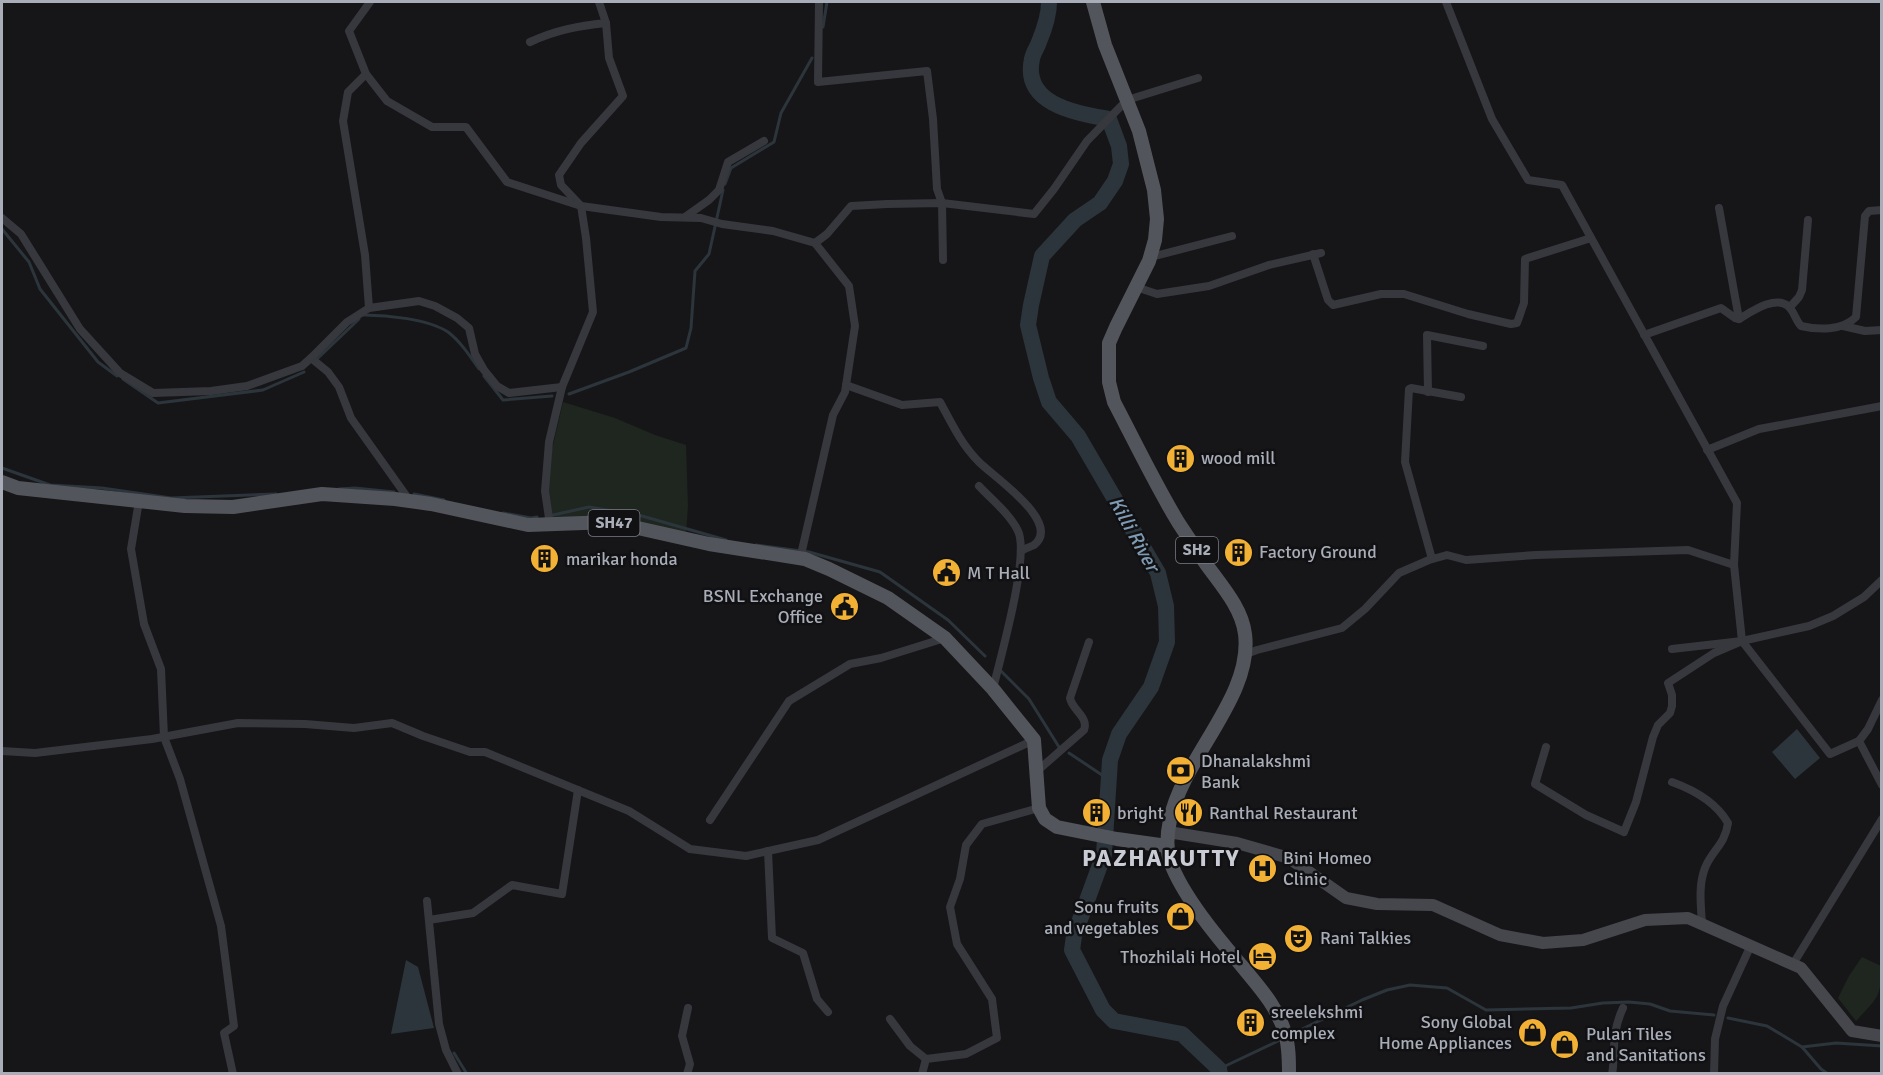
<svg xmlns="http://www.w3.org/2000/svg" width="1883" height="1075" viewBox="0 0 1883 1075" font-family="Signika,sans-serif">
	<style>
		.green { fill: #1e261f }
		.water { fill: #2c353c }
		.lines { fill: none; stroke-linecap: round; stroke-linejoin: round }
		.stream { stroke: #2c353c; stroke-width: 3 }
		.river { stroke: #2c353c; stroke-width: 16 }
		.street { stroke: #37383d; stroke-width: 8 }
		.secondary { stroke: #45474d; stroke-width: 12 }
		.primary { stroke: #53555c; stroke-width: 14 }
		.labels { text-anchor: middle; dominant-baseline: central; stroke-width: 5; stroke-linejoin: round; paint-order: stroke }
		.shield { fill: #111113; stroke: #7b7e86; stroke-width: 1.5 }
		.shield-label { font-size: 16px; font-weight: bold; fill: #a8adb8 }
		.poi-label { font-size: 18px; fill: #a8adb8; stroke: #111113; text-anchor: start }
		.water-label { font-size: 20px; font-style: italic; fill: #7f9bb3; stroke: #111113 }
		.district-label { font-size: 24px; font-weight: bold; letter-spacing: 1.5px; fill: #c9ccd4; stroke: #111113 }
	</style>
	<rect width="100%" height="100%" fill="#161618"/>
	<g class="green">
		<polygon points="563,402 615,418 655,435 686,445 688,506 686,534 559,522 546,512 551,454"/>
		<path d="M1862,957L1881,966C1882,998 1876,999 1856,1021L1838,998L1849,976Z"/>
	</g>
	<g class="water">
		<polygon points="1797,729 1820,758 1795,779 1772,752"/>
		<polygon points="406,960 418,967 434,1028 391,1034"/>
	</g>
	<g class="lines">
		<g class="stream">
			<polyline points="823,27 827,2"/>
			<polyline points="725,184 731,168 774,142 781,113 812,58"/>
			<polyline points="2,229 29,262 40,289 98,362 117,376"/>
			<path d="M364,315C387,315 428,319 448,332C460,341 470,356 479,369"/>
			<polyline points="318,358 359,319"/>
			<polyline points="484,376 503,400 552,396"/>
			<polyline points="123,379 158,403 263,390 304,372"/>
			<polyline points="569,394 629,372 686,348 691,328 695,271 709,254 723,190"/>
			<polyline points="2,468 50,485 102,488 171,498 276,494"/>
			<polyline points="339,489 355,488 394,492"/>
			<polyline points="414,494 444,500"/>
			<polyline points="503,513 531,518 537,517"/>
			<polyline points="553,515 589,507 642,516 726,540"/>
			<polyline points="756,545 809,552 880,572 948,620 985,656"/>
			<polyline points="1000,670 1029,699 1059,747"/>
			<polyline points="1069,753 1108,779"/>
			<polyline points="1728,1018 1767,1026 1802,1047 1836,1043 1882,1046"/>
			<polyline points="1294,1033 1362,1000 1387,990 1410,985 1447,988 1486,1010 1571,1008 1603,1003 1629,1002 1650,1004 1670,1011 1714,1015"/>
			<polyline points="1802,1047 1821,1069 1828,1074"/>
			<polyline points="454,1053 467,1074"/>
			<polyline points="1219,1069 1278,1041"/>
		</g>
		<path class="river" d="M1049,2C1049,14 1044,30 1039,42C1037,48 1033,53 1032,59C1022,105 1077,113 1109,119L1119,146L1121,164L1115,181L1100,203L1075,220L1042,256L1031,305L1028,325L1041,378L1049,402L1078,436L1158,573L1166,606L1167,642L1151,687L1119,734L1110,760L1104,854L1074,936L1072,950L1103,1010L1114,1021L1182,1034L1219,1069L1220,1074"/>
		<g class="street">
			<polyline points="370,2 349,31 366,74 387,101 432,127 466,127 507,182 581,206 661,217 701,218 722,224 773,231 815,243 849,286 855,326 845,392 833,415 800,559"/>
			<polyline points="819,2 818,82 927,71 933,119 937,189 942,203 943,260"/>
			<polyline points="1446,2 1492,119 1528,180 1562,185 1737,503 1734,565 1742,641 1830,754 1859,741"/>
			<path d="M530,42C556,30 578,26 606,23L599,2"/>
			<polyline points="685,217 709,200 719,190 728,162 764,141"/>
			<polyline points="2,218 21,234 80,329 120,373 153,393 211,391 247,386 302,366 311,358 328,372 339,387 351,418 410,501"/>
			<polyline points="815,243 827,234 851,206 887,204 942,203 1034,214 1054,189 1087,141 1127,100 1198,78"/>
			<polyline points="1313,254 1328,300 1333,305 1381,294 1404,294 1468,314 1511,324 1517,323 1524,303 1525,259 1591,238"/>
			<polyline points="1151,257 1232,236"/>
			<polyline points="1136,287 1157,294 1209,286 1269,265 1321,253"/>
			<polyline points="1790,307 1799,297 1802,290 1808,220"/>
			<polyline points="369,308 419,301 435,306 457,318 469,328 475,354 484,370 497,386 509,393 562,387"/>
			<path d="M1739,319C1751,312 1775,295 1788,306C1794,311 1796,321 1801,326C1818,330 1842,331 1856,317L1865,216L1869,211L1882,210"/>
			<polyline points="1843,326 1865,331 1882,330"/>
			<polyline points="1644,335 1721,308 1735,318 1739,319 1719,208"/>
			<polyline points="311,358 347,322 369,308 365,255 343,121 348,92 366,74"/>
			<path d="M846,385L902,405L940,402C951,422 961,444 978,461C992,476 1063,522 1034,545C1030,547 1024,549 1021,551"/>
			<polyline points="1428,392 1427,335 1483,346"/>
			<polyline points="1707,450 1759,429 1882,406"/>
			<path d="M979,486C992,500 1010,514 1018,531C1030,556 1000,658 993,689"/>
			<polyline points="139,501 131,549 144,624 161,669 164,737 180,779 221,926 234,1026 224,1033 233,1074"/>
			<polyline points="550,525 545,491 549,442 562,387 593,312 586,238 581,206 561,185 559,175 581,143 623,96 609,58 606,23"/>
			<polyline points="1432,559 1405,462 1409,389 1411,388 1461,397"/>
			<polyline points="1672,649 1742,641 1809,626 1833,616 1864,597 1882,580"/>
			<polyline points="1246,654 1257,650 1342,628 1365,609 1399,573 1429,560 1447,555 1466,560 1536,555 1688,550 1734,565"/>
			<polyline points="1882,700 1868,729 1859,741 1882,785"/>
			<polyline points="1546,747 1535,784 1586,815 1624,832 1636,802 1653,737 1658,725 1670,713 1672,706 1672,695 1668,683 1714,653 1742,641"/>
			<polyline points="2,751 35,753 152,739 238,723 305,724 354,728 392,723 423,736 470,752 485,752 629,811 690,849 746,856 818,840 1034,740"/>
			<path d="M1036,772L1084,730C1089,717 1072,710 1070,698L1089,642"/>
			<path d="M1672,782C1694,790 1716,802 1728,823C1725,845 1712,850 1705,868C1698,886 1701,905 1702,924"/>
			<polyline points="710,820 789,701 850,664 881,658 945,638"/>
			<polyline points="768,851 772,938 803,953 817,999 828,1012"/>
			<polyline points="427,901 439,1024 446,1050 458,1074"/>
			<polyline points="429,920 473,913 512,885 562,894 578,790"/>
			<polyline points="1793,964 1882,819"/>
			<polyline points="890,1019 910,1046 926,1059"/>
			<polyline points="687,1074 690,1064 682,1036 688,1008"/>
			<polyline points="922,1074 926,1059 966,1054 997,1038 992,999 957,944 950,907 960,879 966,845 982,824 1039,808"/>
			<path d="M1612,1074C1614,1065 1613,1057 1614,1048C1614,1034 1617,1021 1623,1008"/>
			<polyline points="1714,1074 1715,1039 1723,1006 1751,945"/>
		</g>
		<polyline class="secondary" points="1168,832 1237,843 1289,858 1346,898 1377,904 1433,905 1500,935 1543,943 1583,940 1645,920 1688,918 1801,968 1852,1031 1882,1036"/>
		<g class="primary">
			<path d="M1093,2L1105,45L1139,131L1154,190L1157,219L1155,240L1149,261L1116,327L1109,343V382L1114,402C1135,442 1155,484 1178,522C1187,536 1197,550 1206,564C1221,585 1242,608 1245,634C1253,697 1183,757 1170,820C1167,834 1166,848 1170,861C1182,895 1217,937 1241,965C1259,987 1277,1006 1285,1033C1289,1046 1289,1060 1289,1074"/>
			<polyline points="2,482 18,488 185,506 233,507 322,494 395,499 431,504 528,525 611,522 709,544 805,559 829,569 888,598 945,638 993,689 1034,740 1039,808 1045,819 1057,827 1117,839 1167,846"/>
		</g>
	</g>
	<defs>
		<symbol id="building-disc" viewBox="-11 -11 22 22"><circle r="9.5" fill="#f2b134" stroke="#111113"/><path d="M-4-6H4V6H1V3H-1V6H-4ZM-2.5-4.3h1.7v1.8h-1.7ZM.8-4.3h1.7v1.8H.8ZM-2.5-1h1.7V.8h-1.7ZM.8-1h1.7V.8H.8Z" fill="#111"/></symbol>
		<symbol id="civic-disc" viewBox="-11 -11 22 22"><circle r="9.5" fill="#f2b134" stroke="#111113"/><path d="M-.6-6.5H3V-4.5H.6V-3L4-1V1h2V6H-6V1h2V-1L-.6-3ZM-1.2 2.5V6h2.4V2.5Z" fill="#111"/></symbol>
		<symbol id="bank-disc" viewBox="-11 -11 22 22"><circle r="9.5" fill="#f2b134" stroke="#111113"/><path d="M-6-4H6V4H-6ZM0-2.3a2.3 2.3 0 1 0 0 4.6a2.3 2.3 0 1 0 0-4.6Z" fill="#111"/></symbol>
		<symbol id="restaurant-disc" viewBox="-11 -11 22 22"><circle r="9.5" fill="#f2b134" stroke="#111113"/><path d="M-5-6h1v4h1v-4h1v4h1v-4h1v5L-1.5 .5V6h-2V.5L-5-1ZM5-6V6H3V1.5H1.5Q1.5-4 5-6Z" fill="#111"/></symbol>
		<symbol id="hospital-disc" viewBox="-11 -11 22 22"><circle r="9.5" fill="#f2b134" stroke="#111113"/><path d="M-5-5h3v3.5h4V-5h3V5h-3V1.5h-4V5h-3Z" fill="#111"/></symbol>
		<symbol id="shop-disc" viewBox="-11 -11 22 22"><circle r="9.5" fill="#f2b134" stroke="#111113"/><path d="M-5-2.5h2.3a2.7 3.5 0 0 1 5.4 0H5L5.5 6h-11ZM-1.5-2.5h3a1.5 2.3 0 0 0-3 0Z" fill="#111"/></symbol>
		<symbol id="theatre-disc" viewBox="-11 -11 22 22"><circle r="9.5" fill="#f2b134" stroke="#111113"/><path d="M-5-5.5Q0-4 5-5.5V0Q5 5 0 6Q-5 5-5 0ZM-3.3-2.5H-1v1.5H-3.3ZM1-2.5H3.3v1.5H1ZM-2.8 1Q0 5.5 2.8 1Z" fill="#111"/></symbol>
		<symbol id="hotel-disc" viewBox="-11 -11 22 22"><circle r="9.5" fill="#f2b134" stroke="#111113"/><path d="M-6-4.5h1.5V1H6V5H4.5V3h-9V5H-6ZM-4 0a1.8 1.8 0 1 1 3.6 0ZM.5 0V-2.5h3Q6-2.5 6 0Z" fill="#111"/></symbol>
	</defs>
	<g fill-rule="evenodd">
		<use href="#building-disc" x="1164" y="442" width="33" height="33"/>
		<use href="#building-disc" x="1222" y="536" width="33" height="33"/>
		<use href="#building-disc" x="528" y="542" width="33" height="33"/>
		<use href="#civic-disc" x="930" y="556" width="33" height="33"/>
		<use href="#civic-disc" x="828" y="590" width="33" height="33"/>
		<use href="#bank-disc" x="1164" y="754" width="33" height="33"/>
		<use href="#building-disc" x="1080" y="796" width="33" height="33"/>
		<use href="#restaurant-disc" x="1172" y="796" width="33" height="33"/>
		<use href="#hospital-disc" x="1246" y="852" width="33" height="33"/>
		<use href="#shop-disc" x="1164" y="900" width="33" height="33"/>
		<use href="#theatre-disc" x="1282" y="922" width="33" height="33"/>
		<use href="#hotel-disc" x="1246" y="940" width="33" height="33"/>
		<use href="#building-disc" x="1234" y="1006" width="33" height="33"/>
		<use href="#shop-disc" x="1516" y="1016" width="33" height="33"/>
		<use href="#shop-disc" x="1548" y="1028" width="33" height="33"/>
	</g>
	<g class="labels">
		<g class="shield">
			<rect x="588.5" y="510" width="51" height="26" rx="4.5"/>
			<rect x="1176" y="537" width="42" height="26" rx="4.5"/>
		</g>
		<g class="shield-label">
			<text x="614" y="523">SH47</text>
			<text x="1197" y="550">SH2</text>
		</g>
		<g class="poi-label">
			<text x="1201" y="458">wood mill</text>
			<text x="1259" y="552">Factory Ground</text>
			<text x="566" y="559">marikar honda</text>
			<text x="967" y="573">M T Hall</text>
			<text x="823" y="596" text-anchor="end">BSNL Exchange<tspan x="823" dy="21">Office</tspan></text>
			<text x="1201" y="761">Dhanalakshmi<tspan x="1201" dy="21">Bank</tspan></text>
			<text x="1117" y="813">bright</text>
			<text x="1209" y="813">Ranthal Restaurant</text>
			<text x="1283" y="858">Bini Homeo<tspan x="1283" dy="21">Clinic</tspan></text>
			<text x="1159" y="907" text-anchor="end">Sonu fruits<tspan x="1159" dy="21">and vegetables</tspan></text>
			<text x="1320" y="938">Rani Talkies</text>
			<text x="1241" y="957" text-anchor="end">Thozhilali Hotel</text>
			<text x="1271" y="1012">sreelekshmi<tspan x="1271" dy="21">complex</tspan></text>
			<text x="1512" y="1022" text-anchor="end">Sony Global<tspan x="1512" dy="21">Home Appliances</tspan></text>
			<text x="1586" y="1034">Pulari Tiles<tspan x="1586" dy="21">and Sanitations</tspan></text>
		</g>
		<g class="water-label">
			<text transform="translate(1134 534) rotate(61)">Killi River</text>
		</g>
		<g class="district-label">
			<text x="1161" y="858">PAZHAKUTTY</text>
		</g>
	</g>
	<rect width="1883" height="1075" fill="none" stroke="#a8adb8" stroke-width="6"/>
</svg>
